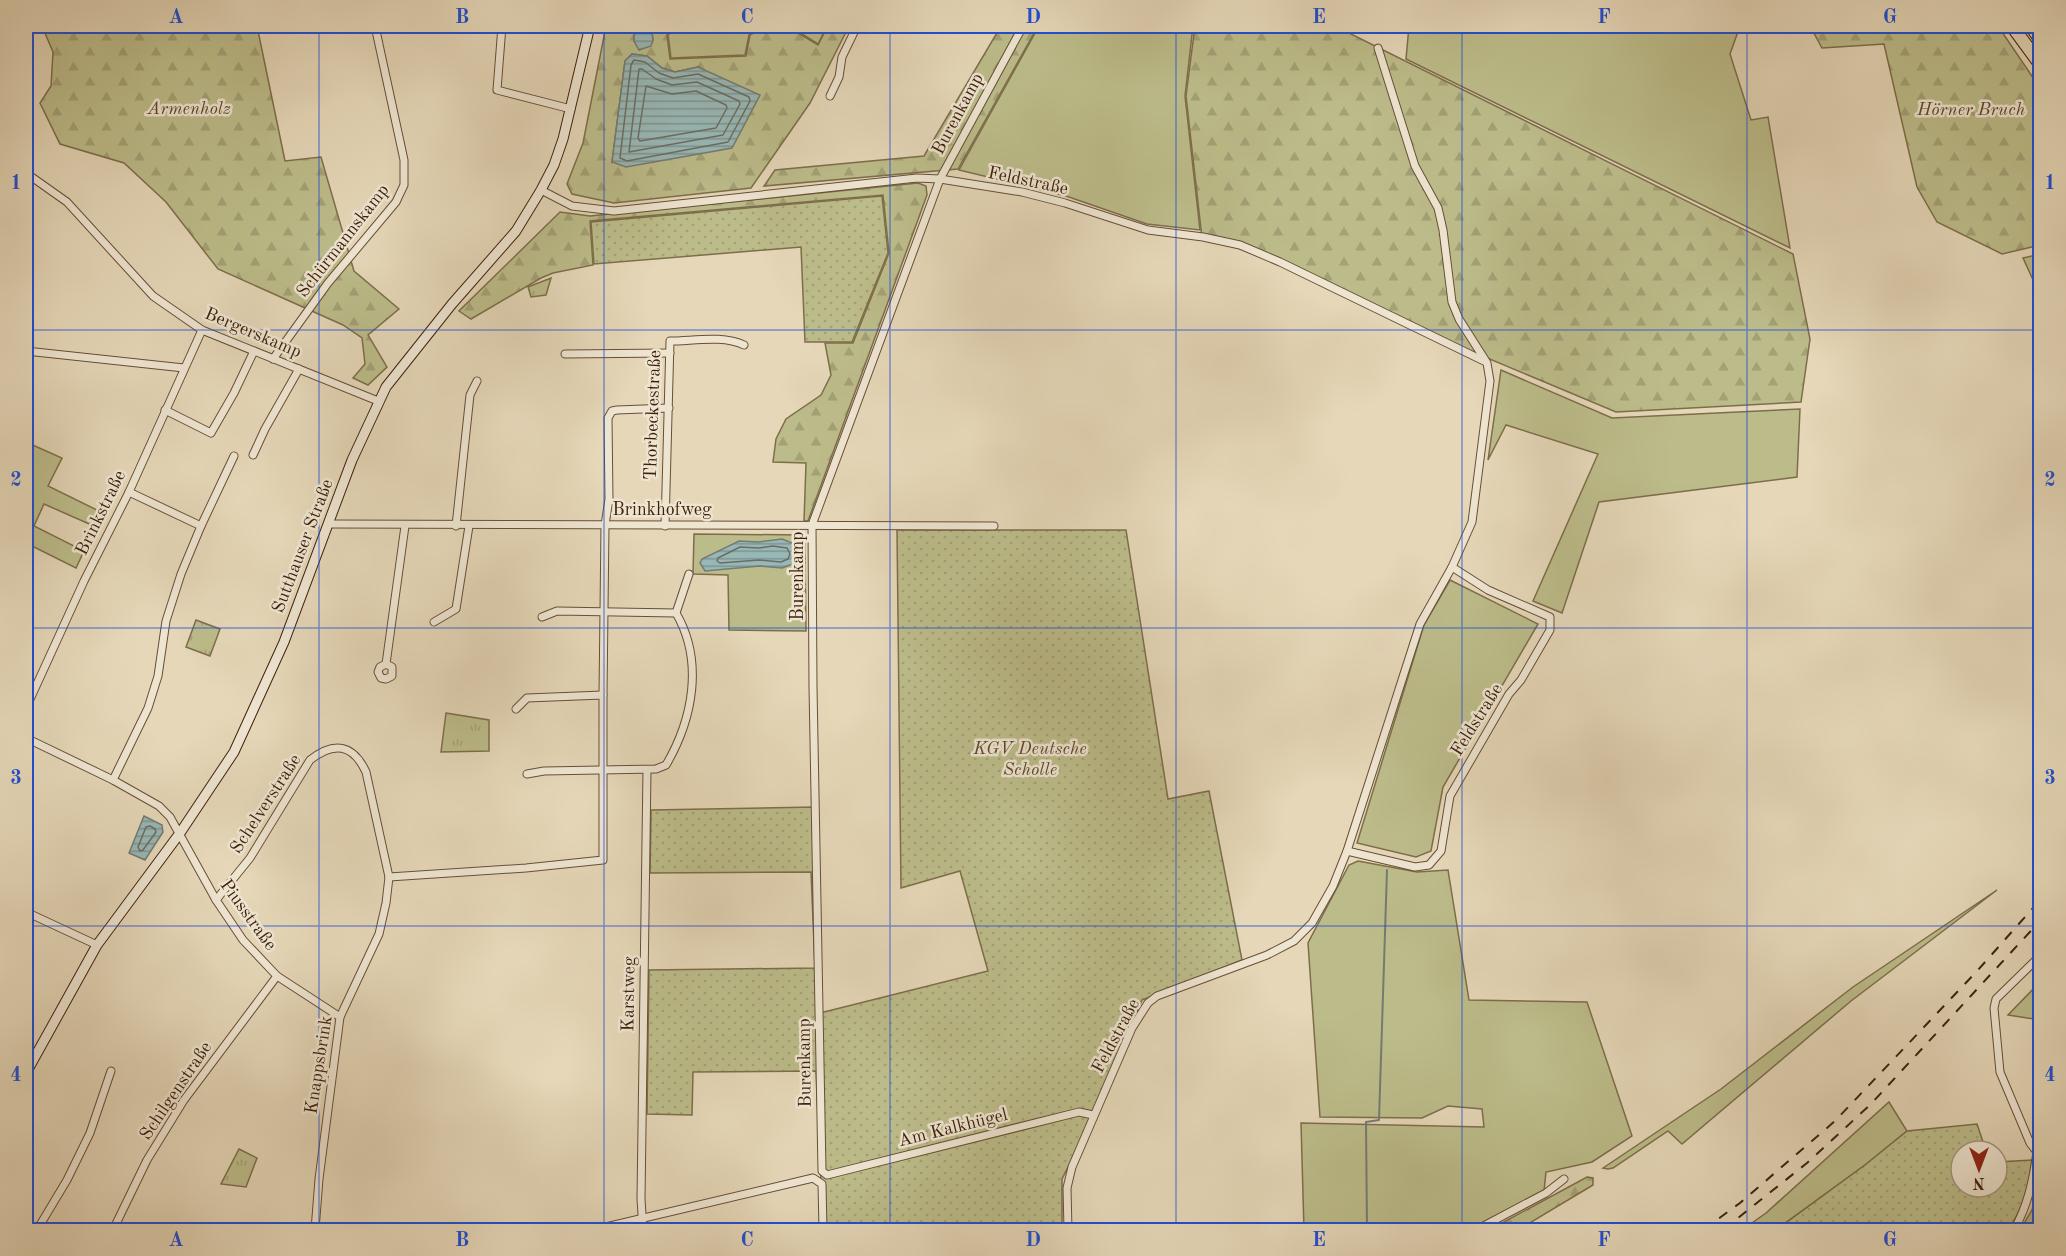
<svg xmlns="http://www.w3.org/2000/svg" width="2066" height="1256" viewBox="0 0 2066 1256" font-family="'Old Standard TT',serif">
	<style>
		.grass { fill: #bcbc8a; stroke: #7d6e4b; stroke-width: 1.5 }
		.forest { fill: url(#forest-firs); stroke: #7d6e4b; stroke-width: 1.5; fill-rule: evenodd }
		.park { fill: url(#park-tufts); stroke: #7d6e4b; stroke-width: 1.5 }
		.garden { fill: url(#garden-dots); stroke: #7d6e4b; stroke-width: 1.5 }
		.water { fill: url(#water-rules); stroke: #747b73; stroke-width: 1.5 }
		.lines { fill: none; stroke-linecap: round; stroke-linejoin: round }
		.shore { stroke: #6b6c62; stroke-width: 1.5 }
		.stream { stroke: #747b73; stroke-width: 2 }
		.street-casing { stroke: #684e37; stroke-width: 9 }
		.secondary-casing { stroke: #3e200c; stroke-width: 11 }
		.highway-casing { stroke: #3e200c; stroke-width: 14 }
		.street { stroke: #eee5d1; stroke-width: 7 }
		.secondary { stroke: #eee5d1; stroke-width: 9 }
		.highway { stroke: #e5d7b8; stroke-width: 12 }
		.rail { stroke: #3e200c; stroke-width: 2; stroke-dasharray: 10 10; stroke-linecap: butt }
		.grid { fill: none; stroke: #1d4ed8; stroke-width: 1.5; stroke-opacity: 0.55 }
		.labels { text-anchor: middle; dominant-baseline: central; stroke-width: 5; stroke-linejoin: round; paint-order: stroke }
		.park-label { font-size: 18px; font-style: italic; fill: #5e472c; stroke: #eee5d1 }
		.street-label { font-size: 18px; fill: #3e200c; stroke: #eee5d1 }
		.neatline { fill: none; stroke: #1d4ed8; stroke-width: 2 }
		.grid-label { font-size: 20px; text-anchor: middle; font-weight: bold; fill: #1d4ed8 }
	</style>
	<defs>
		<pattern id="forest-firs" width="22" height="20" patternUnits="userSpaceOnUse" patternTransform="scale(1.5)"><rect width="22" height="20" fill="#bcbc8a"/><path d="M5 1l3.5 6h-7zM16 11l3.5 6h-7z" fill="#a3a176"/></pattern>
		<pattern id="park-tufts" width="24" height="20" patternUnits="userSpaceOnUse" patternTransform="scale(1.5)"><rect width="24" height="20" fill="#bcbc8a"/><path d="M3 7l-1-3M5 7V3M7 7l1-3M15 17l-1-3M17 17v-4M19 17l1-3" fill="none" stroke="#a3a176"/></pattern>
		<pattern id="garden-dots" width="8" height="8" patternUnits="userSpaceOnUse" patternTransform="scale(1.5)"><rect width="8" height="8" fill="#bcbc8a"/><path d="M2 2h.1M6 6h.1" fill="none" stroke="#a3a176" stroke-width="1.8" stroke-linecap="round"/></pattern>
		<pattern id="water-rules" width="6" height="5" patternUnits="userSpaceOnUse" patternTransform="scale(1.5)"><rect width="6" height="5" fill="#98b8b7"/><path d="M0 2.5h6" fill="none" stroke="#7d9593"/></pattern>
	</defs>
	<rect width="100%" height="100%" fill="#e5d7b8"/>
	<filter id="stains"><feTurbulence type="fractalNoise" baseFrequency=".00333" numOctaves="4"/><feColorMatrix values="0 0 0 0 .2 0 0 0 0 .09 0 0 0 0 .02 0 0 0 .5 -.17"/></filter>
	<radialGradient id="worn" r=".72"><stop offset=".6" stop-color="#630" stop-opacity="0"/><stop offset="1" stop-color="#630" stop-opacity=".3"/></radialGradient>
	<g class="grass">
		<polygon points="681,26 827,26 818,44 794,29 760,27 749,35 745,55 671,58 668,35"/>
		<polygon points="1039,26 1193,26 1185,96 1200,230 1147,224 1066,196 959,170"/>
		<polygon points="1409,26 1740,26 1730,54 1751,120 1768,117 1790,248 1406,59"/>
		<polygon points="2040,254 2040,295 2023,258"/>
		<polygon points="1501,370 1612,418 1800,409 1797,477 1599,502 1562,613 1533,601 1598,454 1506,425 1488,460"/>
		<polygon points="26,442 62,458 48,486 103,513 96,527 44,504 34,526 84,551 76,568 26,543 26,514 28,500"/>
		<polygon points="694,534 805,535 806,631 729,630 728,575 693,574"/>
		<polygon points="1450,580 1538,624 1443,787 1431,851 1416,857 1357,843 1424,625"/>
		<polygon points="1358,861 1417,872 1448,870 1469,1000 1587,1002 1632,1136 1592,1162 1546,1172 1544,1191 1468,1230 1304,1230 1301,1123 1484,1127 1482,1109 1448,1106 1422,1118 1320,1117 1308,943 1349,865"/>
		<polygon points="1997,890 1851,1001 1682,1144 1668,1131 1613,1168 1608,1169 1603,1168 1721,1089 1853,987"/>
		<polygon points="2040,982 2040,1020 2008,1015"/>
		<polygon points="1889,1102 1907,1131 1865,1165 1776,1230 1742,1230 1766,1213"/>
		<polygon points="2040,1177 2040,1230 2020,1230 2032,1210"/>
	</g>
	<g class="forest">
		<polygon points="42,26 257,26 285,161 321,157 354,271 399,309 368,335 387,367 368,385 353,378 365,364 362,338 343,325 218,269 166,202 124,163 60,144 40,103 51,86 53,52"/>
		<path d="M606,26H635L634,41L653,40L651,26H679L667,35L670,59L746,56L750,35L760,29L793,30L818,45L828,26H849L810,103L751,188L614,203L572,194L567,184L583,143ZM632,54L647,56L662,68L675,72L698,67L612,162L625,61Z"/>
		<polygon points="1001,26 1038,26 958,169 764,186 775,170 924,156"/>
		<polygon points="1195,26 1335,26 1793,254 1810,339 1801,402 1616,412 1473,352 1246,250 1202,238 1186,96"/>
		<polygon points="1810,26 1998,26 2040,88 2040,245 2002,254 1937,222 1917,187 1884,44 1822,48"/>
		<polygon points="918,183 926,186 927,195 808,521 804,521 806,463 773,462 776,439 786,419 821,395 831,375 825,343 853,343 889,253 883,195 590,221 593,265 553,273 541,278 471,319 459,311 560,212 590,216"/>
		<polygon points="1587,1177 1593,1178 1593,1185 1518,1230 1489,1230"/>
	</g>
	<g class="park">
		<polygon points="551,278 546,295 531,297 528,287"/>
		<polygon points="196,620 220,629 210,656 186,647"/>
		<polygon points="446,713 489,720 489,751 441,752"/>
		<polygon points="239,1149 257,1158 246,1187 221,1184"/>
	</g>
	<g class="garden">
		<polygon points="882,196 888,253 852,342 805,342 801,247 594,264 591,222"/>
		<polygon points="897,530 1126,530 1168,799 1209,791 1242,960 1142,1000 1088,1128 1062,1179 1062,1230 823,1230 816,1071 693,1072 692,1115 647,1114 649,970 815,968 811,872 650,873 651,810 815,807 820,1013 988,971 960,871 901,888"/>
		<path d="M1977,1124L1986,1151H1961V1187H1997V1162L2032,1160C2028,1188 2024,1207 2008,1230H1776L1865,1165L1907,1131Z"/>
	</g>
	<g class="water">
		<polygon points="635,26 651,26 653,40 651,46 639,50 634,41"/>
		<polygon points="632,54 647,56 662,68 675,72 698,67 760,95 732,148 626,167 612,162 625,61"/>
		<polygon points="782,539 792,543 797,553 793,564 782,568 760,566 705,571 700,563 702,559 739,541 759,542"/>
		<polygon points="144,816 162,825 163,832 145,860 129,853"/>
	</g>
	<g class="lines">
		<g class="shore">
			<polygon points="634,60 645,62 659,73 673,78 698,74 749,97 750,101 728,142 627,161 620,158 631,65"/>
			<polygon points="639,69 642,69 656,79 672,85 697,82 739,101 740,104 723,135 629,152"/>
			<polygon points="646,86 672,94 696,91 726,105 727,108 716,128 640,141 638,138"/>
			<polygon points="773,546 787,548 790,554 788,559 781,562 759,560 720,563 717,561 718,558 740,547 759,548"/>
			<polygon points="150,826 155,829 156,832 143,850 140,851 138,847 146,827"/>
		</g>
		<polyline class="stream" points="1367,1230 1366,1122 1379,1120 1387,870"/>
		<defs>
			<g id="street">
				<polyline points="502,26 497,90 571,109"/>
				<polyline points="1023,26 940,179 812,525 813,687 822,1171 827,1175 1079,1112 1093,1115"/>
				<polyline points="830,96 839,77 842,57 857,26"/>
				<polyline points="26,173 67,202 153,296 202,330 378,401"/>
				<polyline points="541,190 572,206 614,211 917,178 940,179 1022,192 1065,203 1148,230 1203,237 1240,245 1280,262 1484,361"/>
				<polyline points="26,351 184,368"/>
				<polyline points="565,354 670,353"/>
				<polyline points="273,359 328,283 396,202 404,185 404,160 375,26"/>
				<polyline points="165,410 211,433 234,393 254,351"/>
				<polyline points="253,455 265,429 299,369"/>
				<polyline points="330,524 994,526"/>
				<polyline points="201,526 234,456"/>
				<polyline points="456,526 470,395 477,381"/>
				<path d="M665,526L670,341C693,341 723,335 744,345"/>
				<polyline points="542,617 557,611 676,613"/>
				<polyline points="434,622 456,609 469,526"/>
				<polyline points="386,664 392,667 392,676 386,679 381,678 378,672 380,667 386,664 405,526"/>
				<polyline points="603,695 605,525 609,499 608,418 612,411 617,410 669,408"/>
				<polyline points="26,708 84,581 129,492 202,330"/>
				<polyline points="26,738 113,780 159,806 170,817 216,900 243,940 277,976 340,1017"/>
				<path d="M527,774L544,771L656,769L666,765C693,719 704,661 676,613L689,574"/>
				<polyline points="113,780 148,708 158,676 166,621 181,574 201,526 129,492"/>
				<polyline points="1347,851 1415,867 1429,865 1441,851 1450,796 1509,694 1521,680 1550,630 1550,617 1488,590 1452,567"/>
				<polyline points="389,877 526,868 603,860 603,695 527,698 516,709"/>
				<path d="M216,900L250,858L310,760C334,741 353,744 366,772L389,877L386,903L379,934L340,1017L319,1179L315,1230"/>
				<polyline points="26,912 97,945"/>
				<polyline points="2037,1152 2030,1143 2000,1072 1994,1008 1996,999 2040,956"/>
				<polyline points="37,1230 67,1180 90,1133 111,1071"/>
				<polyline points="113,1230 147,1160 184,1100 277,976"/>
				<polyline points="593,1230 813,1178 822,1184 823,1230"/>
				<polyline points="643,1230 641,1199 647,770"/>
				<polyline points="1068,1230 1067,1188 1072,1167 1132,1028 1148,1003 1157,996 1267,955 1294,941 1312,923 1333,886 1347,851 1420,624 1452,567 1472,522 1490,381 1487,363 1459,319 1452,302 1443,230 1438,208 1415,166 1378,48"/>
				<polyline points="1476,1230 1546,1193 1564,1179"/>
				<path d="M2014,1230C2028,1205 2033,1181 2037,1152L2040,1149"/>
			</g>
			<polyline id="secondary" points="26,1073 97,945 180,833 234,752 284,642 352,460 386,387 452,304 516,231 541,190 554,165 563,139 590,26"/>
			<g id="highway">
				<polyline points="2012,26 2040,64"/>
				<polyline points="2031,26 2040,39"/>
			</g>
		</defs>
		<use href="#street" class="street-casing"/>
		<use href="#secondary" class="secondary-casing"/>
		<use href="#highway" class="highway-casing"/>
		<use href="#street" class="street"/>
		<use href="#secondary" class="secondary"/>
		<use href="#highway" class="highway"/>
		<g class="rail">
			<polyline points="1703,1230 1740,1203 1835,1121 1978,970 2040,900"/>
			<polyline points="1723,1230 1807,1163 1870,1105 2040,921"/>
		</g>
	</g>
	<path class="grid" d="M319,26V1230M604,26V1230M890,26V1230M1176,26V1230M1462,26V1230M1747,26V1230M26,330H2040M26,628H2040M26,926H2040"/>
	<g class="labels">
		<g class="park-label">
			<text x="189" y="109">Armenholz</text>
			<text x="1971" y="110">Hörner Bruch</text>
			<text x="1030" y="749">KGV Deutsche<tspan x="1030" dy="21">Scholle</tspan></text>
		</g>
		<g class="street-label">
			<text transform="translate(958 114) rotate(-62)">Burenkamp</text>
			<text transform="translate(1028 181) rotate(12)">Feldstraße</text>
			<text transform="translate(343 241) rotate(-52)">Schürmannskamp</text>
			<text transform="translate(253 333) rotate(23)">Bergerskamp</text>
			<text transform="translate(653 415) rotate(-88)">Thorbeckestraße</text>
			<text x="662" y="510">Brinkhofweg</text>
			<text transform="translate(101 513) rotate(-64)">Brinkstraße</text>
			<text transform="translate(303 546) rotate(-69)">Sutthauser Straße</text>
			<text transform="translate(798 576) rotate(-90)">Burenkamp</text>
			<text transform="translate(1477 720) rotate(-58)">Feldstraße</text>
			<text transform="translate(266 804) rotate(-57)">Schelverstraße</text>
			<text transform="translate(248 915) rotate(54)">Piusstraße</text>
			<text transform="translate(629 994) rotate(-89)">Karstweg</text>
			<text transform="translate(1116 1036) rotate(-62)">Feldstraße</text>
			<text transform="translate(805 1063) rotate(-91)">Burenkamp</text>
			<text transform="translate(319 1065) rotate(-81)">Knappsbrink</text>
			<text transform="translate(176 1091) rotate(-56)">Schilgenstraße</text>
			<text transform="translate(953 1128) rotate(-14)">Am Kalkhügel</text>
		</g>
	</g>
	<rect width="2066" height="1256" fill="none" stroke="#e5d7b8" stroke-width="66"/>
	<g transform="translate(1979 1169) rotate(180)"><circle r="28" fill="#eee5d1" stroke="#a89682" stroke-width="1.5"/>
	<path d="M0-4.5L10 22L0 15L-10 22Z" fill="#8f2418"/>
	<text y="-9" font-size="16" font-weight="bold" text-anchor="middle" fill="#3e200c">N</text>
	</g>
	<rect x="33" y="33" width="2000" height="1190" class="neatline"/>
	<g class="grid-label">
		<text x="176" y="23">A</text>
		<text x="462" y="23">B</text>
		<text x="747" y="23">C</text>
		<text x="1033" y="23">D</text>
		<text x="1319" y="23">E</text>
		<text x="1604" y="23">F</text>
		<text x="1890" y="23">G</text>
		<text x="16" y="189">1</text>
		<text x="2050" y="189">1</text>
		<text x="16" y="486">2</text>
		<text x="2050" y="486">2</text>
		<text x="16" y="784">3</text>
		<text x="2050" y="784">3</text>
		<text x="16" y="1081">4</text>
		<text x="2050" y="1081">4</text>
		<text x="176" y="1246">A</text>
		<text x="462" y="1246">B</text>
		<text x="747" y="1246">C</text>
		<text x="1033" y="1246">D</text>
		<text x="1319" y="1246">E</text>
		<text x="1604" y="1246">F</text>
		<text x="1890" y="1246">G</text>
	</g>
	<rect width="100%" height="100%" filter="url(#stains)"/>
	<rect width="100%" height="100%" fill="url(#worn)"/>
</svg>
